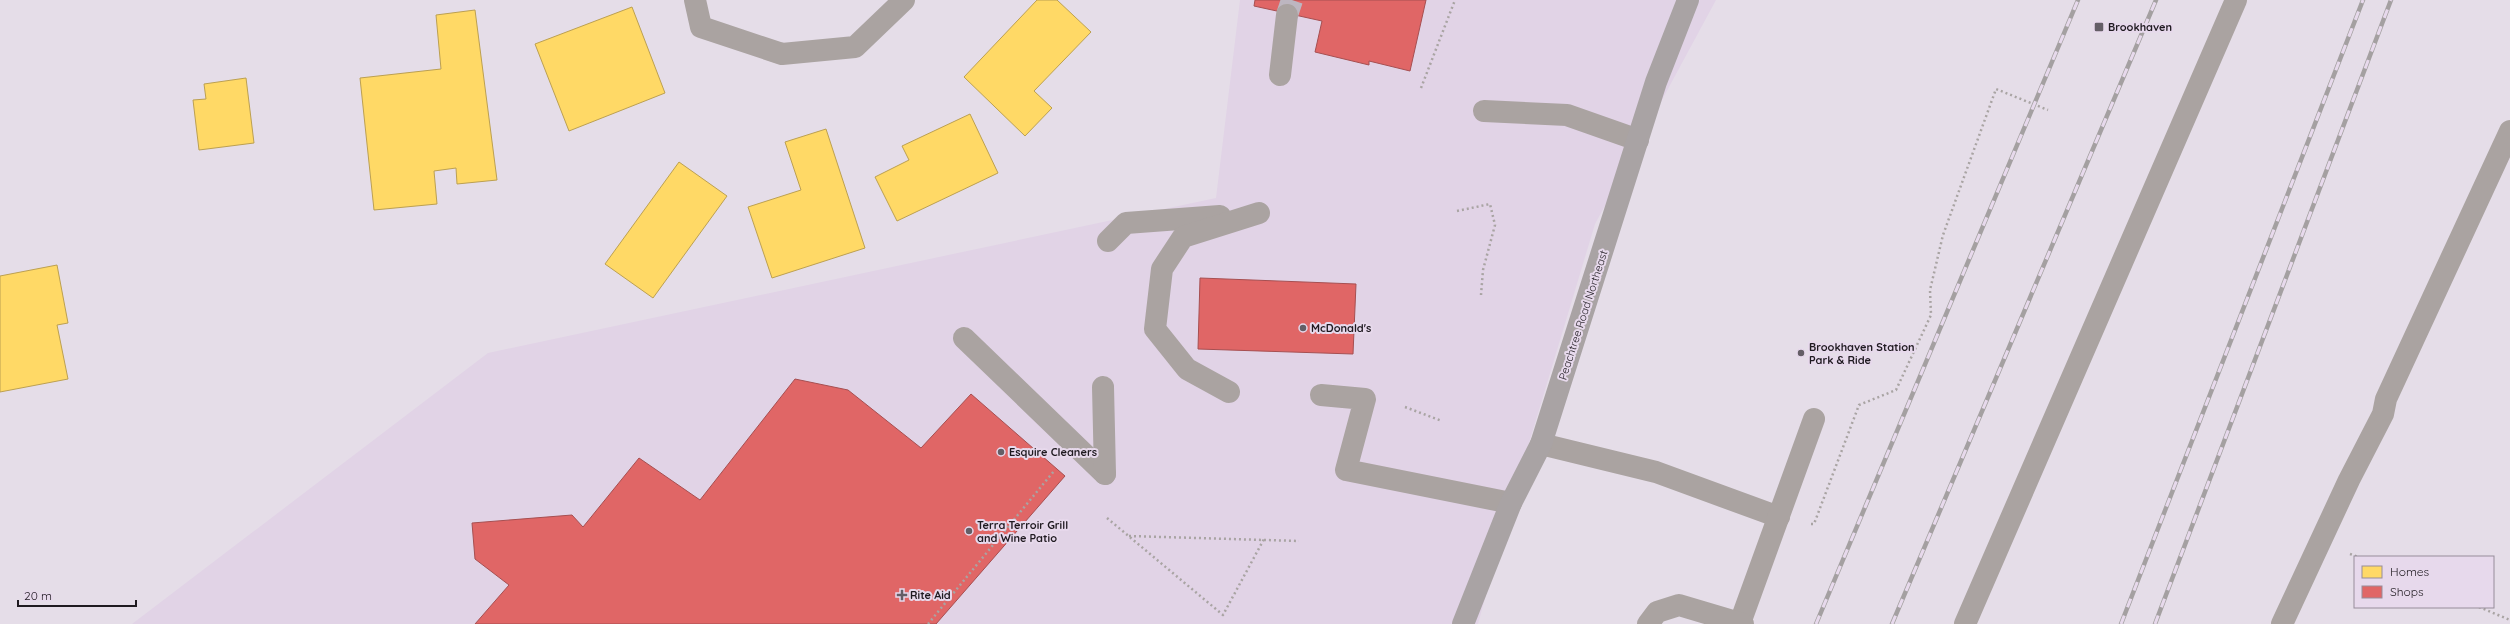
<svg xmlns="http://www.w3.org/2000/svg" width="2510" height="624" viewBox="0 0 2510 624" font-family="Quicksand,sans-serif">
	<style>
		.built { fill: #e1d3e6 }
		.homes { fill: #ffd966; stroke: #bca051 }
		.shops { fill: #e06666; stroke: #a64f51 }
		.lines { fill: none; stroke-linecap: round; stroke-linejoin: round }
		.minor-tunnel { stroke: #bdb6c0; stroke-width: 22; stroke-dasharray: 22 11; stroke-linecap: butt }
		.path { stroke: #a9a4a3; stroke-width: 2.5; stroke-dasharray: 2 3; stroke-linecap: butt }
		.minor { stroke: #aaa3a1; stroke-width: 22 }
		.highway { stroke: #a9a3a4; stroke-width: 22 }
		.rail-casing { stroke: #a4a0a1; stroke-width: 4.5 }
		.rail { stroke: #e7d9ec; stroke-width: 3; stroke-dasharray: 9; stroke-linecap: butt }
		.poi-dot { fill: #645e66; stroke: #e7d9ec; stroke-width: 1.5 }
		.labels { text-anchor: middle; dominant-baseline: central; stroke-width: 4; stroke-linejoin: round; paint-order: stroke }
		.poi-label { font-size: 11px; font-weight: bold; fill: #1f1a20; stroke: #e7d9ec; text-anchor: start }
		.street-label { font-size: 11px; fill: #1f1a20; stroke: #e7d9ec }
	</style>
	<rect width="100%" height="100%" fill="#e5dde8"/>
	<polygon class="built" points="1240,0 1716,0 1595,224 1511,503 1478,624 132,624 488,353 1216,198"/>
	<g class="homes">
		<polygon points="1037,0 1057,0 1091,32 1034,91 1052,108 1025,136 964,77"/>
		<polygon points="632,7 665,93 569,131 535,44"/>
		<polygon points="475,10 497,180 457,184 456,168 434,171 437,204 374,210 360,78 441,69 436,15"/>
		<polygon points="246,78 254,143 199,150 193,100 206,99 204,84"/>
		<polygon points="970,114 998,173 897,221 875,177 909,160 902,146"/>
		<polygon points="826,129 865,248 772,278 748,207 801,190 785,142"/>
		<polygon points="679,162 727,196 653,298 605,264"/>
		<polygon points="57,265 68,323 57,325 68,379 0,392 0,276"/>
	</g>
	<g class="shops">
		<polygon points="1255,0 1426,0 1410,71 1369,61 1369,65 1315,52 1322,21 1254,6"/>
		<polygon points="1200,278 1356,284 1353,354 1198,349"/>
		<polygon points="795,379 848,390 921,448 971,394 1065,476 936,624 475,624 509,585 475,559 472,523 572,515 583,527 639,458 700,500"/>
	</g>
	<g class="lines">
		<polyline class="minor-tunnel" points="1287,15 1292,0"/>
		<g class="path">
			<polyline points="1421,88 1455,0"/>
			<polyline points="1457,211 1490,204 1495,225 1483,270 1481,295"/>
			<polyline points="1405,407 1442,421"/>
			<polyline points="1107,518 1223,615 1264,539"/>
			<polyline points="1811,524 1814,524 1859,405 1896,390 1931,315 1930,290 1943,235 1996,89 2048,110"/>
			<polyline points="1129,536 1299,541"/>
			<polyline points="2350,554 2358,557"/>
			<polyline points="2479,607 2510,620"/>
			<polyline points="928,624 1054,471"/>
		</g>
		<g class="minor">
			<polyline points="695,0 701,27 782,54 855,47 904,0"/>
			<polyline points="1280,75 1287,15"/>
			<polyline points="1484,111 1567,115 1638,140"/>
			<polyline points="1108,241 1126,223 1220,216"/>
			<polyline points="964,338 1105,474"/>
			<polyline points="1103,387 1105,474"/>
			<polyline points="1229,392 1187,369 1155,329 1162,269 1183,237 1259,213"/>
			<polyline points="1321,395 1365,399 1346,470 1511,503"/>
			<polyline points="1541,444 1656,472 1779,517"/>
			<polyline points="1740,623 1814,419"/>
			<polyline points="1648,624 1657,612 1679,605 1743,624"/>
			<polyline points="1965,624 2236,0"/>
			<polyline points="2282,624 2349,480 2383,414 2386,399 2510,131"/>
		</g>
		<polyline class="highway" points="1463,624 1511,503 1541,444 1656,82 1688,0"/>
		<defs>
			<g id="rail">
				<polyline points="1816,624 2078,0"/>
				<polyline points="1892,624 2156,0"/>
				<polyline points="2121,624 2363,0"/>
				<polyline points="2155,624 2391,0"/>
			</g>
		</defs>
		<use href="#rail" class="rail-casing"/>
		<use href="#rail" class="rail"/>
	</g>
	<g class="poi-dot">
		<rect x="2094" y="22" width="10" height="10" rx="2"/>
		<circle cx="1303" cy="328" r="4"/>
		<circle cx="1801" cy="353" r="4"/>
		<circle cx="1001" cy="452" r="4"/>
		<circle cx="969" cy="531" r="4"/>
		<path d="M900 589h4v4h4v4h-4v4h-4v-4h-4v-4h4z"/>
	</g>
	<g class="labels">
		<g class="poi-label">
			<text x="2108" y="27">Brookhaven</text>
			<text x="1311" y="328">McDonald's</text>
			<text x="1809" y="347">Brookhaven Station<tspan x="1809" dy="13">Park &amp; Ride</tspan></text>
			<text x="1009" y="452">Esquire Cleaners</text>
			<text x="977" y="525">Terra Terroir Grill<tspan x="977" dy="13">and Wine Patio</tspan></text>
			<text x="910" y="595">Rite Aid</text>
		</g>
		<g class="street-label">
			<text transform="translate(1583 315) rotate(-72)">Peachtree Road Northeast</text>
		</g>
	</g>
	<rect x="2354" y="556" width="140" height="52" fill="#e7d9ec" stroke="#978d9a"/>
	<rect x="2362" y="566" width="20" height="12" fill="#ffd966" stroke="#978d9a"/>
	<text x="2390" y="576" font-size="12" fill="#1f1a20">Homes</text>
	<rect x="2362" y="586" width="20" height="12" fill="#e06666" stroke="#978d9a"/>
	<text x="2390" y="596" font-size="12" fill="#1f1a20">Shops</text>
	<path d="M18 600v6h118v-6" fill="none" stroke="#1f1a20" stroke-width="2"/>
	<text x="24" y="600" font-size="12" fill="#1f1a20" stroke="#e7d9ec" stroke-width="3" paint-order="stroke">20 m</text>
</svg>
